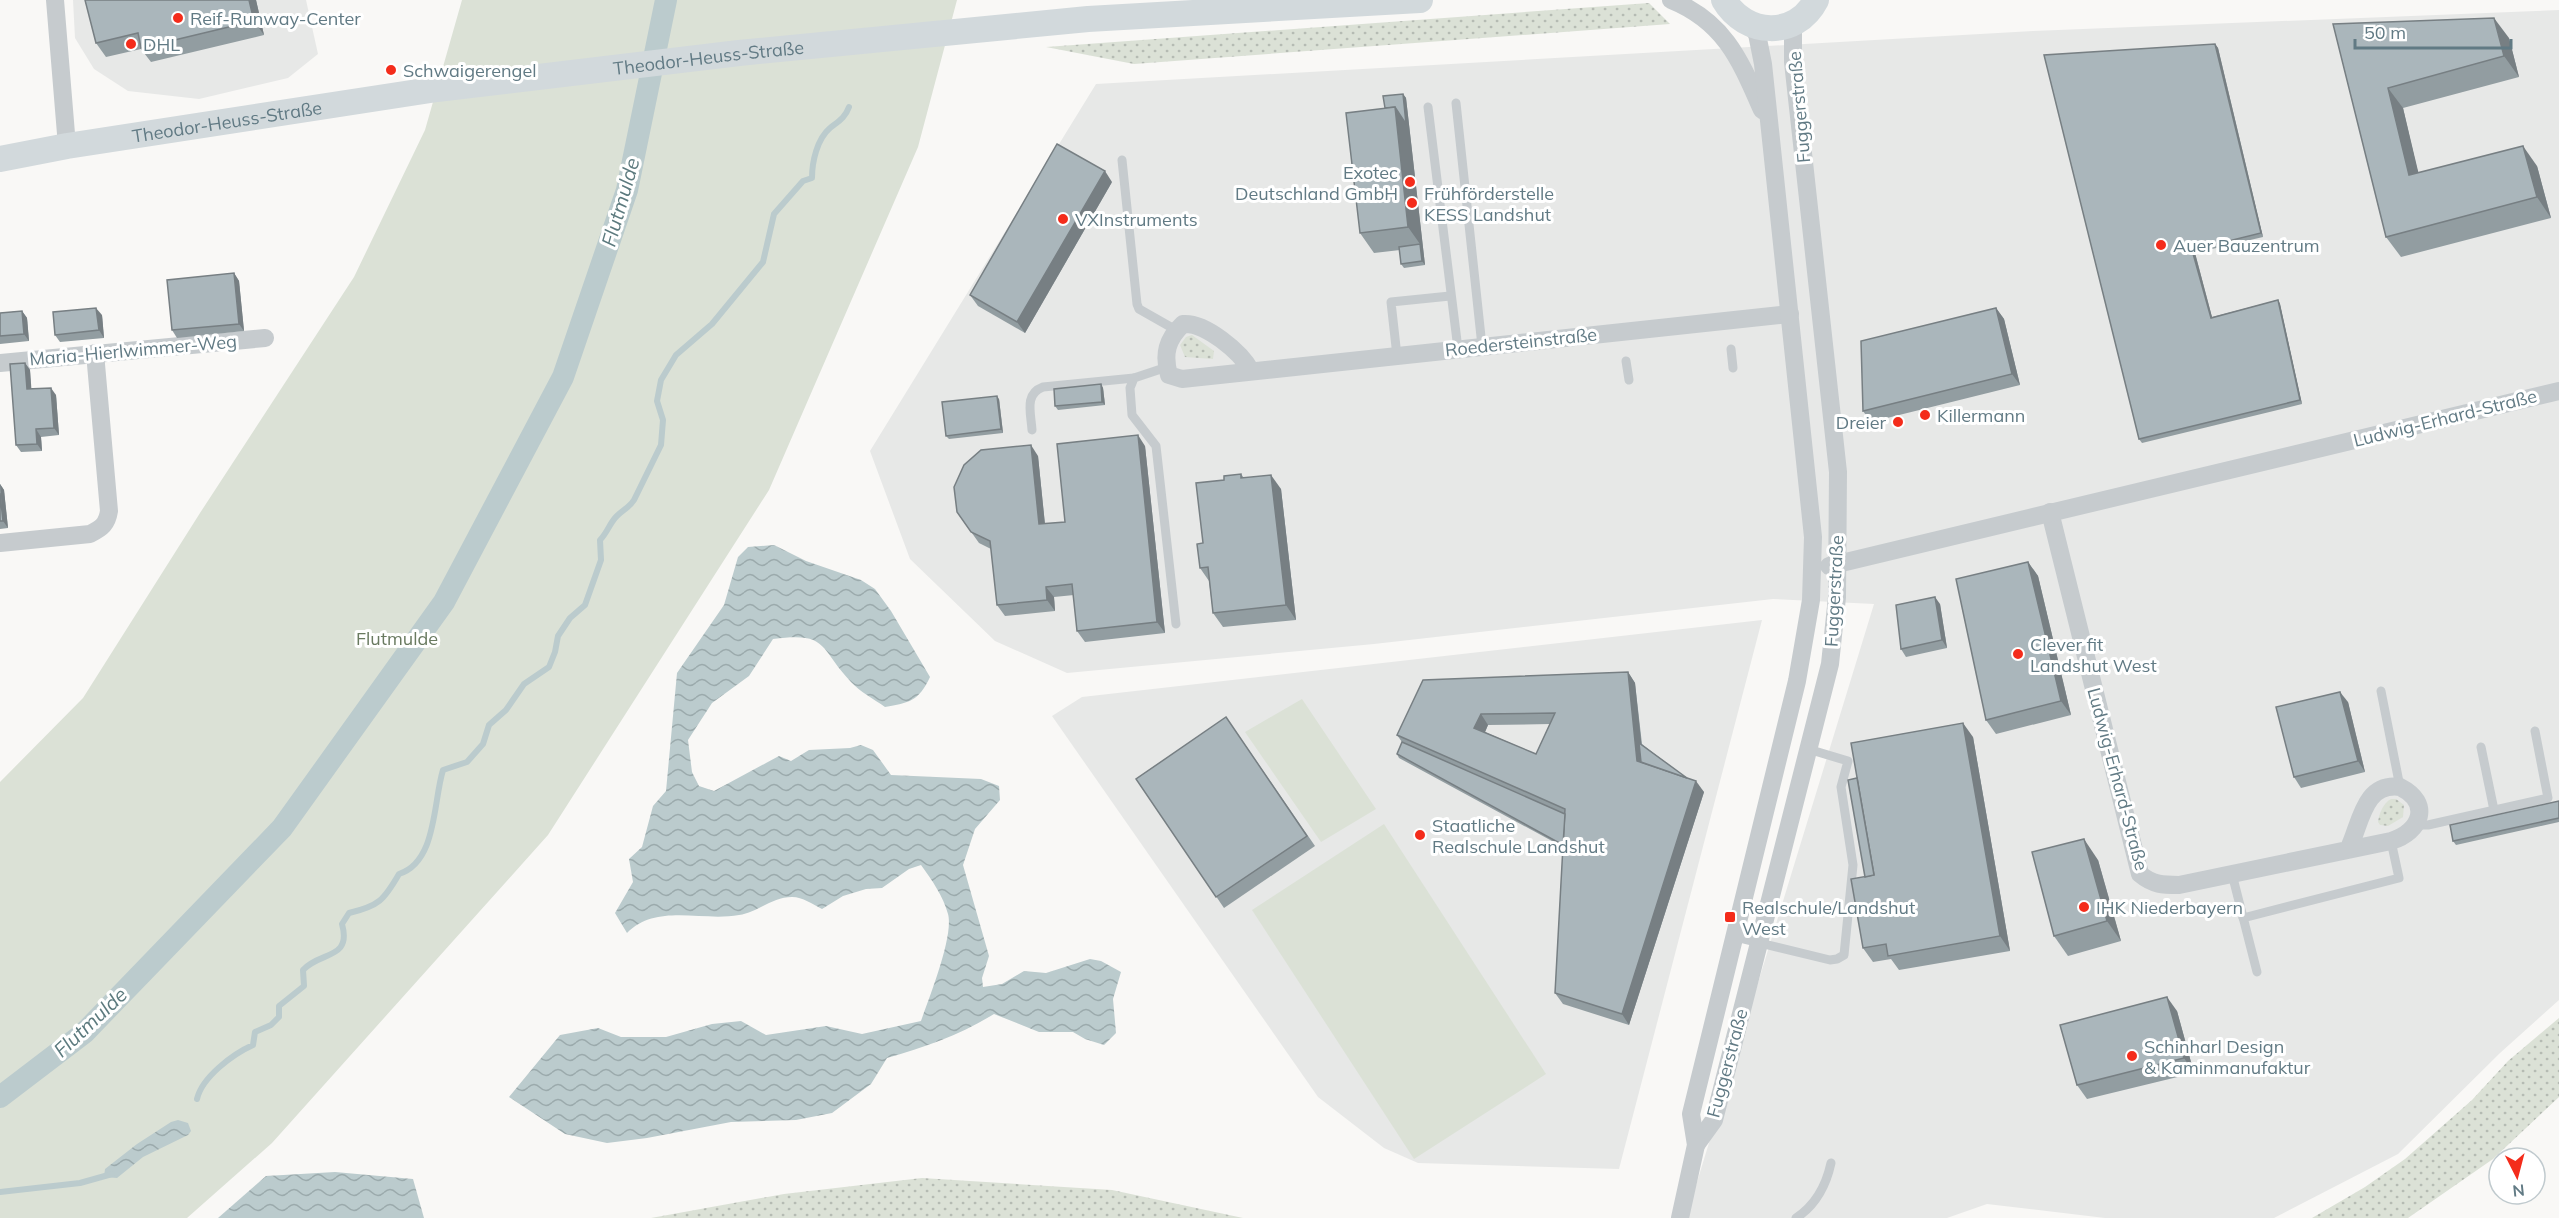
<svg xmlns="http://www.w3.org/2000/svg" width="2559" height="1218" viewBox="0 0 2559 1218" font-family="Mulish,sans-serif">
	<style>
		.built { fill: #e7e8e7 }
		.grass { fill: url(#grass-dots) }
		.park { fill: #dbe1d6 }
		.water { fill: url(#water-waves) }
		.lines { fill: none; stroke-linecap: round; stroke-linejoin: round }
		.stream { stroke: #bbcbcd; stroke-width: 6 }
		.canal { stroke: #bbcbcd; stroke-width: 22 }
		.service { stroke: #c6cbce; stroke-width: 9 }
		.minor { stroke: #c6cbce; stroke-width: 18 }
		.secondary { stroke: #d2d9dc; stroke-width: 26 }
		.wall { fill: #929da1; fill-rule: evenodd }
		.shaded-wall { fill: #777f83 }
		.building { fill: #aab6bb; stroke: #777f83; stroke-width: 1.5; fill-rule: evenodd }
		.poi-dot { fill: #f42c1b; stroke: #fff; stroke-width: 2 }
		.labels { text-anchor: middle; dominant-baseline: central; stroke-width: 6; stroke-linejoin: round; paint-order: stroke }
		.poi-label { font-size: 18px; fill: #617a84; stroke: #fff; text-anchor: start }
		.street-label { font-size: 18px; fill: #617a84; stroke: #fff }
		.park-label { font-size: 18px; fill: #697a60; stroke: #fff }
		.water-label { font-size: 20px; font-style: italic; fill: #5c7a7e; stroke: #fff }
	</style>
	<defs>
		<pattern id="grass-dots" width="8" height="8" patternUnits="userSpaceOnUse" patternTransform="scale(1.5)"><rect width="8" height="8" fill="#dbe1d6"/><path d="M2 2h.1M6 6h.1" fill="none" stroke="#b5bbb3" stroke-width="1.8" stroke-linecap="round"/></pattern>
		<pattern id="water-waves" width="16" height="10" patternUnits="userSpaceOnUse" patternTransform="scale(1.5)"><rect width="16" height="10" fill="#bbcbcd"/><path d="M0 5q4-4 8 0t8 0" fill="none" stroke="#9baaac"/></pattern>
	</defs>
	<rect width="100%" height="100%" fill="#f9f8f6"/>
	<g class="built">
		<polygon points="73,0 306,0 318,54 288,78 199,99 128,91 94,69 75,38"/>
		<polygon points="2559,10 2559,1000 2500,1053 2398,1154 2274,1218 2105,1218 1987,1204 1947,1218 1686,1218 1874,604 1773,599 1374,644 1067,673 995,641 910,559 870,451 1096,84 2033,31"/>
		<polygon points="1762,620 1619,1169 1418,1163 1384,1148 1318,1097 1052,716 1082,697"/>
	</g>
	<g class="grass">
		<polygon points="1649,3 1670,24 1134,64 1046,47"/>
		<polygon points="1192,335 1214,351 1213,359 1185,357 1180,345 1186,337"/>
		<path d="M2391,799H2396L2404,805L2403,817L2388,826L2380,825L2378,822C2379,814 2383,803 2391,799Z"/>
		<polygon points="2559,1018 2559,1097 2493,1159 2408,1218 2312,1218 2365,1187 2405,1159 2472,1100 2508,1061"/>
		<polygon points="922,1178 1112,1190 1243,1218 651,1218 784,1194"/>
	</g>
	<g class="park">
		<polygon points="462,0 957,0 918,147 769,490 548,835 272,1143 187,1218 0,1218 0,782 83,698 200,513 354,277 425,130"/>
		<polygon points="1302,699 1376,809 1321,842 1245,732"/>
		<polygon points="1384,824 1546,1074 1414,1159 1252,910"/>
	</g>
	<g class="water">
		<path d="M774,545L806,561L861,580L875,589L891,611L930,677C919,701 909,703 885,707C874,699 860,692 851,682C818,647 829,632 773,639L749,676L712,703L688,740L692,772L699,786L714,791L779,756L791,761L809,750L850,748L861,745L873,750L891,775L981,779L999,786L1000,800L975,829L963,865L989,956L982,978L983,987L1002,984L1024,971L1046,973L1090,959L1101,961L1121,972L1113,999L1116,1033L1104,1045L1085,1039L1073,1032H1039L994,1014C960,1035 925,1047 887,1058L871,1084L832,1113L796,1120L731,1122L647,1138L607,1143L565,1134L509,1097L560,1035L598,1028L621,1037H666L712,1024L741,1021L766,1035L826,1026L862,1034L921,1021C929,998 954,936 948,914C943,896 932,880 921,865L909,869L882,888L866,889L843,896L822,909C812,904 803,897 792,897C772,897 758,912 739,915C702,922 657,903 627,933L615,913L633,882L629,859L642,847L653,806L666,791L677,673L724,605L738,557L748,547Z"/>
		<polygon points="178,1120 188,1123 191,1131 188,1135 143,1157 117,1178 104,1177 105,1169 137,1144 171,1122"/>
		<polygon points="335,1172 413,1179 424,1218 218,1218 266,1176"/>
	</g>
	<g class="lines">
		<g class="stream">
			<path d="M197,1099C202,1077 233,1054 253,1045L255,1032L271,1025L279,1017V1006L304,986L303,970C320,951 352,960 342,924L349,913C379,906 384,900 399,874C437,862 433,802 443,770L467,762L483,744L489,725L506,710L524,684L549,667L555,652L558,636L570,618L585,605L601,560L600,540C607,533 609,525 615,518C621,511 629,508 634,500L661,445L663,420L657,401L661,380L676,355L712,324L763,262L774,214L803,181L812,178C812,162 817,139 830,128C839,121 845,118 849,107"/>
			<polyline points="0,1192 80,1183 112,1174"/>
		</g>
		<polyline class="canal" points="0,1097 84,1033 282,828 444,602 563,377 627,190 666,0"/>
		<g class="service">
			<polyline points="1456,103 1482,346"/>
			<polyline points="1428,107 1458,349"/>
			<polyline points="1122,160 1137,304 1139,309 1176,330"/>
			<polyline points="1731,349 1733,368"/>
			<polyline points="1397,356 1391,302 1450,296"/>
			<polyline points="1626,361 1629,380"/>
			<polyline points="1167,367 1134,378 1130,388 1132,415 1156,446 1176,624"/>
			<path d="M1032,430C1031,413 1024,394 1043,387L1134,378"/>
			<polyline points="2381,691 2400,787"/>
			<polyline points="2481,747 2494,810"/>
			<polyline points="2416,825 2428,825 2548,798 2535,731"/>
			<polyline points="2232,874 2257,972"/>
			<polyline points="2243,918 2399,878 2391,841"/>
			<polyline points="1735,937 1830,960 1837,959 1844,955 1853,865 1841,787 1848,761 1808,749"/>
			<path d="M1796,1218C1816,1205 1826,1186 1831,1163"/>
		</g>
		<g class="minor">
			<polyline points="55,0 67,146"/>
			<path d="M1671,0C1725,22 1740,60 1762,110"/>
			<polyline points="0,363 265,338"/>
			<path d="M1251,371C1241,352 1205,322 1183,324C1167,339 1163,354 1169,375L1182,379L1790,314"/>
			<path d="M2050,512L2140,874C2153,885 2163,885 2179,885L2391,841C2421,832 2432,803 2400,787C2363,782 2361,824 2348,850"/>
			<path d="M0,543L90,534C102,528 107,524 109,511L95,353"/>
			<polyline points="1829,566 2559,391"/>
			<polyline points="1696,1145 1714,1120 1830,664 1837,597 1838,472 1793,62 1793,29 1798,21"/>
			<polyline points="1680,1218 1696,1145 1691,1114 1797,681 1811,600 1813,537 1763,64 1757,34 1751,26"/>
		</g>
		<g class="secondary">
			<path d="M1724,0C1745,36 1796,39 1816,0"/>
			<path id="s1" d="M0,159L67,146L437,89L739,53L1088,19L1420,0"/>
		</g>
	</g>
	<g class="wall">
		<polygon points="256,0 264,35 151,62 141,49 106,57 96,43"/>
		<polygon points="2333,24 2509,38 2519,77 2403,108 2418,173 2537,166 2551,218 2401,257 2386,237"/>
		<polygon points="2215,44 2218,48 2263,237 2195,253 2212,317 2278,300 2280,304 2302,404 2142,443 2139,439"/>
		<polygon points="1403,94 1406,98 1425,265 1404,268 1401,264 1400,250 1374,253 1360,233 1385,108"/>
		<polygon points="1112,182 1025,333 978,306 970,295"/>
		<polygon points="234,273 239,281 244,331 177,338 172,330"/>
		<polygon points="1996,308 2004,319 2020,385 1871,422 1863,411"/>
		<polygon points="22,311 27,318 29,341 0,344 0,313"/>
		<polygon points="102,315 104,338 60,342 55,335"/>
		<polygon points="25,363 30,370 31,389 56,395 59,435 41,437 42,451 21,452 16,445"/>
		<polygon points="1101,384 1103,388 1105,405 1058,410 1055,406"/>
		<polygon points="999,399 1003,433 949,439 946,436"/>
		<polygon points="1145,446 1165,633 1085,642 1077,631 1074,595 1054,597 1055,611 1005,616 997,605 991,549 979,543 957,512 1038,456 1045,524 1065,522"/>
		<polygon points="1241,474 1244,478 1281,489 1296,620 1223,627 1213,613 1209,581 1200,568 1203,543 1224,480"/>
		<polygon points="0,484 4,490 8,528 0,529"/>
		<polygon points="2028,562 2038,576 2071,715 1996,734 1986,720"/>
		<polygon points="1940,604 1947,648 1906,657 1901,649"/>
		<path d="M1628,672L1635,683L1642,744L1704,792L1629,1025L1563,1004L1555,993L1563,847L1399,758L1397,754L1402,742L1397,735ZM1550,724L1536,754L1485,732L1488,725Z"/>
		<polygon points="2348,702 2365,772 2301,788 2294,777"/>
		<polygon points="1226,717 1315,846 1224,908 1136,779"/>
		<polygon points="1973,737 2010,951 1899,970 1891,959 1873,962 1863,948 1865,877 1857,778"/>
		<polygon points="2559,801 2559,822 2456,845 2453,841"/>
		<polygon points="2098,860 2121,941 2068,956 2054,936"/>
		<polygon points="2177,1011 2194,1073 2087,1099 2077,1085"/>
	</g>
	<g class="shaded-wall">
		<polygon points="249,0 256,0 264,35 254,21"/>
		<polygon points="2494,18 2509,38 2519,77 2504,56"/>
		<polygon points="2215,44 2218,48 2263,237 2261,233"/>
		<polygon points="2388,88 2403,108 2424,196 2409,175"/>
		<polygon points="1403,94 1406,98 1425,265 1422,261 1420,244 1408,227 1395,107"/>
		<polygon points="2523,146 2537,166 2551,218 2537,197"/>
		<polygon points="1105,171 1112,182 1025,333 1017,322"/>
		<polygon points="2192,250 2195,253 2213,321 2211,318"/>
		<polygon points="234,273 239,281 244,331 239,324"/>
		<polygon points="2278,300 2280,304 2302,404 2300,400"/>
		<polygon points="96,308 102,315 104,338 99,330"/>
		<polygon points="1996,308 2004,319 2020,385 2012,374"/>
		<polygon points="22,311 27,318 29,341 24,334"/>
		<polygon points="25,363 30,370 32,397 27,389"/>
		<polygon points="1101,384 1103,388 1105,405 1102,402"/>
		<polygon points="51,388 56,395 59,435 54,428"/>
		<polygon points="997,396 999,399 1003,433 1001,429"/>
		<polygon points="36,429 41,437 42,451 37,444"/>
		<polygon points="1138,435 1145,446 1165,633 1157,622"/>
		<polygon points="1031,445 1038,456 1046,535 1039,524"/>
		<polygon points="1271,475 1281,489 1296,620 1286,605"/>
		<polygon points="0,484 4,490 8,528 3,521"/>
		<polygon points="2028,562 2038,576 2071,715 2061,701"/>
		<polygon points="1046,587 1054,597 1055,611 1047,600"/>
		<polygon points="1935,597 1940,604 1947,648 1942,640"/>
		<polygon points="1628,672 1635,683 1644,769 1637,761"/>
		<polygon points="2340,692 2348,702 2365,772 2358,761"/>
		<polygon points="1481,714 1488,725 1482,739 1474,728"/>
		<polygon points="1963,723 1973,737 2010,951 2000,936"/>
		<polygon points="1696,781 1704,792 1629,1025 1622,1014"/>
		<polygon points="2084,839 2098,860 2121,941 2107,921"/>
		<polygon points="2167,997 2177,1011 2194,1073 2184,1058"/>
	</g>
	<g class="building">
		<polygon points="85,0 249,0 254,21 141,48 138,33 96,43"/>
		<polygon points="2494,18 2504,56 2388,88 2409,175 2523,146 2537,197 2386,237 2333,24"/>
		<polygon points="2215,44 2261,233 2192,250 2211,318 2278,300 2300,400 2139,439 2044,55"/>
		<polygon points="1403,94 1406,124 1395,107 1385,108 1383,96"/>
		<polygon points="1395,107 1408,227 1360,233 1346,113"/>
		<polygon points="1057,144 1105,171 1017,322 970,295"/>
		<polygon points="1420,244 1422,261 1401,264 1399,247"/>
		<polygon points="234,273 239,324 172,330 167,280"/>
		<polygon points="96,308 99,330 55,335 53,312"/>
		<polygon points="1996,308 2012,374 1863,411 1861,341"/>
		<polygon points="22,311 24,334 0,336 0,313"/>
		<polygon points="25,363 27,389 51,388 54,428 36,429 37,444 16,445 10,364"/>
		<polygon points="1101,384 1102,402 1055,406 1054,389"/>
		<polygon points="997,396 1001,429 946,436 942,402"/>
		<polygon points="1138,435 1157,622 1077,631 1072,584 1046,587 1047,600 997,605 990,541 971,532 957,512 954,487 964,465 981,450 1031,445 1039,524 1065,522 1057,444"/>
		<polygon points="1241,474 1241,478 1271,475 1286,605 1213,613 1208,567 1200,568 1197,544 1203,543 1196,483 1224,480 1224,476"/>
		<polygon points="0,493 3,521 0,521"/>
		<polygon points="2028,562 2061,701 1986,720 1956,579"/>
		<polygon points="1935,597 1942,640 1901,649 1896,605"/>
		<path d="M1628,672L1637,761L1696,781L1622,1014L1555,993L1565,809L1397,735L1423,680ZM1555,713L1536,754L1474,728L1481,714Z"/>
		<polygon points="2340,692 2358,761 2294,777 2276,707"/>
		<polygon points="1226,717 1307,836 1216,897 1136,779"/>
		<polygon points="1963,723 2000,936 1888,956 1886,944 1863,948 1851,879 1874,875 1851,743"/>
		<polygon points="1402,742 1565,814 1563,845 1397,754"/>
		<polygon points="1639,743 1687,778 1641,762"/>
		<polygon points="1857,778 1874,875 1865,877 1848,780"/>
		<polygon points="2559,801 2559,818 2453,841 2450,825"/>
		<polygon points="2084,839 2107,921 2054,936 2032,852"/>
		<polygon points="2167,997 2184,1058 2077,1085 2060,1025"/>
	</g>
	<g class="poi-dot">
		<circle cx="178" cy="18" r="6"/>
		<circle cx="131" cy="44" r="6"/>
		<circle cx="391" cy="70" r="6"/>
		<circle cx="1410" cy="182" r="6"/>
		<circle cx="1412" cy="203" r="6"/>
		<circle cx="1063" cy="219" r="6"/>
		<circle cx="2161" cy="245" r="6"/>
		<circle cx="1925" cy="415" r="6"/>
		<circle cx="1898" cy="422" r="6"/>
		<circle cx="2018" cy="654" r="6"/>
		<circle cx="1420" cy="835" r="6"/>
		<circle cx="2084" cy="907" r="6"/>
		<rect x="1724" y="911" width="12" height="12" rx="3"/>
		<circle cx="2132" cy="1056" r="6"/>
	</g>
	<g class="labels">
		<g class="poi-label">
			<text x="190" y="18">Reif-Runway-Center</text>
			<text x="143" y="44">DHL</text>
			<text x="403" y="70">Schwaigerengel</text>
			<text x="1398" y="172" text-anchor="end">Exotec<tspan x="1398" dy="21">Deutschland GmbH</tspan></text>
			<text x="1424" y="193">Frühförderstelle<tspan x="1424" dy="21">KESS Landshut</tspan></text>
			<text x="1075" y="219">VXInstruments</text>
			<text x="2173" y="245">Auer Bauzentrum</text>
			<text x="1937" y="415">Killermann</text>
			<text x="1886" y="422" text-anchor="end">Dreier</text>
			<text x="2030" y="644">Clever fit<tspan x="2030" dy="21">Landshut West</tspan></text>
			<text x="1432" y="825">Staatliche<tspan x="1432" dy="21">Realschule Landshut</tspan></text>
			<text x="1742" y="907">Realschule/Landshut<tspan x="1742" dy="21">West</tspan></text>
			<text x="2096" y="907">IHK Niederbayern</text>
			<text x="2144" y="1046">Schinharl Design<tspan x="2144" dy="21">&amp; Kaminmanufaktur</tspan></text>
		</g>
		<g class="street-label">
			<text stroke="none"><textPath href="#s1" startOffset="716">Theodor-Heuss-Straße</textPath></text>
			<text transform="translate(1799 107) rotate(-95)">Fuggerstraße</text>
			<text stroke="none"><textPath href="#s1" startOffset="230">Theodor-Heuss-Straße</textPath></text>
			<text transform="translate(1521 342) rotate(-6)">Roedersteinstraße</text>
			<text transform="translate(133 350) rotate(-5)">Maria-Hierlwimmer-Weg</text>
			<text transform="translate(2445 418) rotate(-14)">Ludwig-Erhard-Straße</text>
			<text transform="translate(1834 591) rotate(-87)">Fuggerstraße</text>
			<text transform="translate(2118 779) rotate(75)">Ludwig-Erhard-Straße</text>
			<text transform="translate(1727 1063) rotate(-75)">Fuggerstraße</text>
		</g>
		<g class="park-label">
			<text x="397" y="638">Flutmulde</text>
		</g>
		<g class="water-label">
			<text transform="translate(620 202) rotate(-74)">Flutmulde</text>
			<text transform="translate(90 1022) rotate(-43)">Flutmulde</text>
		</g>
	</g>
	<g transform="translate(2517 1176) rotate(174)"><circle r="28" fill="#ffffff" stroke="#c0cace" stroke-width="1.5"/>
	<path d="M0-4.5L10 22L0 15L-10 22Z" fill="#f42c1b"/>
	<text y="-9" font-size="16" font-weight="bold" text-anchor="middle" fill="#617a84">N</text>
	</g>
	<path d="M2355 39v9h156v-9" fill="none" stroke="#617a84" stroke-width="3"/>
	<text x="2364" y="39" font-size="18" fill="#617a84" stroke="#ffffff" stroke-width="4.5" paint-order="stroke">50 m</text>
</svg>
